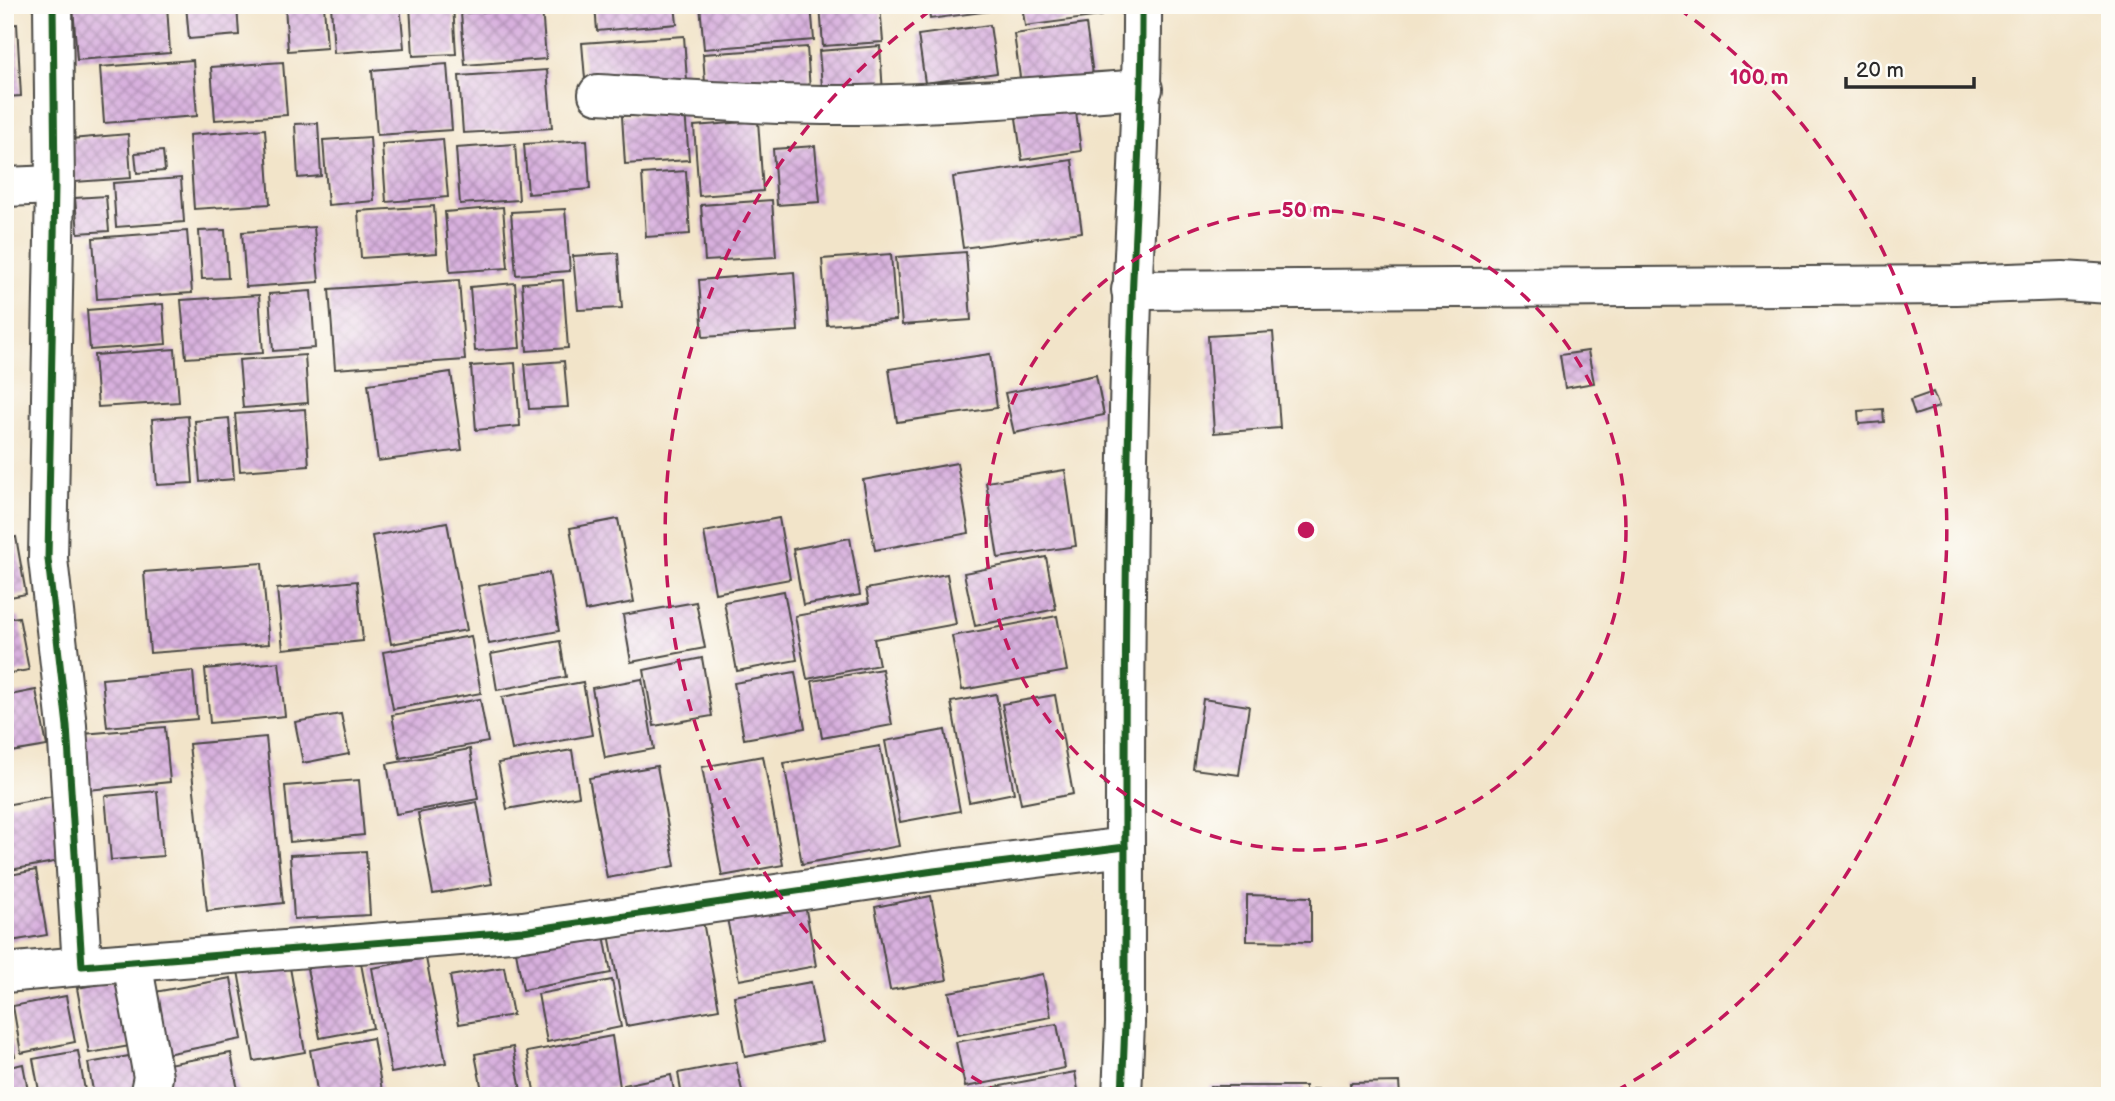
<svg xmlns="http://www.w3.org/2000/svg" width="2115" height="1101" viewBox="0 0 2115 1101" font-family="'Balsamiq Sans',sans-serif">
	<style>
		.building { fill: url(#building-cross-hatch) }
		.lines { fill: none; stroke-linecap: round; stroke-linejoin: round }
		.street-casing { stroke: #494743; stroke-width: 42 }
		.street { stroke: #fff; stroke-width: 38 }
		.cycleway-casing { stroke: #fdfcf7; stroke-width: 11 }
		.cycleway { stroke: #1b5e20; stroke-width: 7 }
		.ring { fill: none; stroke: #c2185b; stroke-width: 3.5; stroke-dasharray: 12 9 }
		.centre { fill: #c2185b; stroke: #fdfcf7; stroke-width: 3.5 }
		.ring-label { font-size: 21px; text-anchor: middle; font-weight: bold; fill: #c2185b; stroke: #fdfcf7; stroke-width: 5; stroke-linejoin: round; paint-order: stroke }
	</style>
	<defs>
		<pattern id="building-cross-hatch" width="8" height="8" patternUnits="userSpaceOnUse" patternTransform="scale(1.75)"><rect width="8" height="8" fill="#d8b0de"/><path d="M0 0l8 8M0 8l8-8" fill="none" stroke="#af8fb4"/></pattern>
	</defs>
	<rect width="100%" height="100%" fill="#fdfcf7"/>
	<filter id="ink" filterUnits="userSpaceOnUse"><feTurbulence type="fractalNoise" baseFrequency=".0143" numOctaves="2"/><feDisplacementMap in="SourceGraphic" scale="14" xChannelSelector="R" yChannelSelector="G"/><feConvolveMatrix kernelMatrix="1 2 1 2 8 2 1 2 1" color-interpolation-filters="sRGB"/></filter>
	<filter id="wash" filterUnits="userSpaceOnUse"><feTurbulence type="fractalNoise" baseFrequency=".00686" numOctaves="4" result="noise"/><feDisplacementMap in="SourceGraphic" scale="28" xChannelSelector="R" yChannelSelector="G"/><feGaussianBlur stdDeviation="1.57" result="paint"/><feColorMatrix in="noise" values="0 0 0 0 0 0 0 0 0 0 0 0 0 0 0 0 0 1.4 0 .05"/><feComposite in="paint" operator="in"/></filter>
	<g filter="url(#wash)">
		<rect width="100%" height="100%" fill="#f2e4c9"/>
		<g id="blocks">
			<g class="building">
				<polygon points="167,5 170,53 77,60 73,6"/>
				<polygon points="186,5 237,5 239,35 189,39"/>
				<polygon points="285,5 324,5 327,48 288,51"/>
				<polygon points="331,5 400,5 404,48 334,53"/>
				<polygon points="410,5 453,5 456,54 413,56"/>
				<polygon points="595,5 675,5 677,24 597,31"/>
				<polygon points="700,5 811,5 814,40 704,49"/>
				<polygon points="820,5 880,5 883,42 823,46"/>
				<polygon points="928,5 997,5 998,10 930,19"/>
				<polygon points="1022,5 1100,5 1101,16 1025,26"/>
				<polygon points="542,8 546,59 465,65 461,13"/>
				<polygon points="17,24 21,96 5,97 5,25"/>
				<polygon points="1086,24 1095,89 1023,99 1014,34"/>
				<polygon points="990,25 997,73 925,83 918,35"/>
				<polygon points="684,36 688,96 587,103 582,43"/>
				<polygon points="880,46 883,94 823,98 819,51"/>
				<polygon points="807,47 811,105 707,113 703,54"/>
				<polygon points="193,60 197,116 104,123 100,67"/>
				<polygon points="283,62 287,115 215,120 211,67"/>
				<polygon points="447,64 452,130 377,135 372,70"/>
				<polygon points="547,70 552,128 463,133 459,76"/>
				<polygon points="1074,96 1081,151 1022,160 1014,104"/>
				<polygon points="685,111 689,160 625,164 622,116"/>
				<polygon points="758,121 763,191 699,196 694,126"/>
				<polygon points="318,123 321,176 298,178 295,124"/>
				<polygon points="265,129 270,204 194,209 189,135"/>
				<polygon points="128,134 131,178 75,182 71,139"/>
				<polygon points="370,137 374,201 328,205 323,140"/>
				<polygon points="443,139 448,197 386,202 382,144"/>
				<polygon points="587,140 590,189 528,194 524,144"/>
				<polygon points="515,144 519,200 460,204 456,148"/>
				<polygon points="815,146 820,202 777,205 773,149"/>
				<polygon points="163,151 165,171 137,173 135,153"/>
				<polygon points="1072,160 1082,232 963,248 953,177"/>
				<polygon points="686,171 690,234 646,237 642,174"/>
				<polygon points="181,178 184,222 116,227 113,183"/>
				<polygon points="106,196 109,231 78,233 75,198"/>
				<polygon points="772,200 776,257 705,261 701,205"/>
				<polygon points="434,206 437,253 361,258 358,211"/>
				<polygon points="503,207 508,268 450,272 445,212"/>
				<polygon points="565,209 570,271 516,275 511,212"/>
				<polygon points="314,227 319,282 246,287 242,232"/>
				<polygon points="225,230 228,278 202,279 199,231"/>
				<polygon points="187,231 192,293 97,299 93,238"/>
				<polygon points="966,252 971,320 902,325 896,257"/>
				<polygon points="618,253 622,308 578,310 573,256"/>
				<polygon points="891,254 896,320 827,325 822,259"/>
				<polygon points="794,272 798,331 703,337 699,280"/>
				<polygon points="459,280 465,360 335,369 329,289"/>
				<polygon points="563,280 568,348 527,351 522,283"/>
				<polygon points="515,283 520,348 475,351 470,287"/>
				<polygon points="311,291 315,348 273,351 269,294"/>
				<polygon points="259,295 263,353 186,358 181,300"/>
				<polygon points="163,304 166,344 90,350 87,310"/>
				<polygon points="1273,332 1280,428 1214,433 1208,336"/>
				<polygon points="175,349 179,402 98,407 94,355"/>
				<polygon points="1588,351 1594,383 1565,388 1560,355"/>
				<polygon points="990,354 997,408 897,422 889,369"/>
				<polygon points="305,355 308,403 243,408 239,360"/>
				<polygon points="564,361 568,407 529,409 525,364"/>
				<polygon points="515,363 520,426 476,430 471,366"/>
				<polygon points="451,372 462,450 378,461 368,384"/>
				<polygon points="1096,375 1104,415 1014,433 1005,393"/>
				<polygon points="1933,392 1939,407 1915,415 1910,400"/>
				<polygon points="305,409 309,466 240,471 235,414"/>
				<polygon points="1883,409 1884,422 1859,424 1858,411"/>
				<polygon points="188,416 193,483 157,485 152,419"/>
				<polygon points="229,418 234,479 200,482 195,421"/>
				<polygon points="957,463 969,533 875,550 863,480"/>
				<polygon points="1065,470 1076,546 998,558 986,482"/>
				<polygon points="779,518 790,579 715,593 704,532"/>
				<polygon points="618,519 634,602 585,611 570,528"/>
				<polygon points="447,522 467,630 391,644 372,536"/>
				<polygon points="16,537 26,594 5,598 5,539"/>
				<polygon points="850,538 860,595 803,605 793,549"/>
				<polygon points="1046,557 1056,609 975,626 964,573"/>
				<polygon points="262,563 269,644 150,653 144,572"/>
				<polygon points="549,573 559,631 489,644 478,586"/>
				<polygon points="947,574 956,624 874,639 879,665 807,679 795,616 869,603 866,589"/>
				<polygon points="357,581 363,641 283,649 277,589"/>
				<polygon points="784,591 797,660 737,671 724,602"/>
				<polygon points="696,602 705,648 631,662 623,615"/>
				<polygon points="1057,616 1067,671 962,690 952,636"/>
				<polygon points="19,617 29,670 5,674 5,619"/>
				<polygon points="471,636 481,693 393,709 383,652"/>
				<polygon points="560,641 566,677 497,690 491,654"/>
				<polygon points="702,658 712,716 654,726 644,670"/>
				<polygon points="279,662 285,716 210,723 205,669"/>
				<polygon points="882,669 892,725 822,738 812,681"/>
				<polygon points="193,671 197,719 107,727 102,679"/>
				<polygon points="795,672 805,728 744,739 734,683"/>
				<polygon points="642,679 654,749 605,758 592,688"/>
				<polygon points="583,682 592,735 512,750 502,697"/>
				<polygon points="36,690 47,746 5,753 5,696"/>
				<polygon points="996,694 1014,793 969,802 951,702"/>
				<polygon points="1055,695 1073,794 1021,804 1002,704"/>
				<polygon points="480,699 488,742 400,758 392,715"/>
				<polygon points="1203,699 1249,706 1239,775 1193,769"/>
				<polygon points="341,714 349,754 303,763 295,722"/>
				<polygon points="165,727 170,782 88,790 83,734"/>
				<polygon points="945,730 960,811 900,822 885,741"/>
				<polygon points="266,737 283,903 207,911 189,744"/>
				<polygon points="880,746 899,846 802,864 784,763"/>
				<polygon points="470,749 478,799 396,814 387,764"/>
				<polygon points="572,750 579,796 507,809 498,763"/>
				<polygon points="763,756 783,865 722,876 702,767"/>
				<polygon points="657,766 675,866 607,878 589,778"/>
				<polygon points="359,780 364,835 290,842 285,786"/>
				<polygon points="157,791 163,856 111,860 105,796"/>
				<polygon points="54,796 65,860 5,871 5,805"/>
				<polygon points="477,802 492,884 433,894 418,813"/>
				<polygon points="366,851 370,915 294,919 290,855"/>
				<polygon points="36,870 47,935 5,942 5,876"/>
				<polygon points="1247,895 1311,897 1311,942 1247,941"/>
				<polygon points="931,896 947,980 890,990 875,907"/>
				<polygon points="804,899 816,966 739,980 726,913"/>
				<polygon points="702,916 719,1009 626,1026 609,934"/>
				<polygon points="602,924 611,973 523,990 514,941"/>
				<polygon points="360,958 373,1028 320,1038 307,968"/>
				<polygon points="426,958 446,1063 391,1073 372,968"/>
				<polygon points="289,962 305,1052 254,1061 238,971"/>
				<polygon points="504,967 513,1015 459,1024 450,976"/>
				<polygon points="1043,974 1051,1017 957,1035 949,992"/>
				<polygon points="231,978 242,1039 156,1056 144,994"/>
				<polygon points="612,980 621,1027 547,1042 538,994"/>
				<polygon points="118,981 130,1046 89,1053 77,988"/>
				<polygon points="811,982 822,1042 745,1057 734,996"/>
				<polygon points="66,996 75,1042 21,1053 13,1006"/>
				<polygon points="5,1014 15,1056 5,1057"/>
				<polygon points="1057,1024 1065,1068 965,1087 956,1042"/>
				<polygon points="612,1036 620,1087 571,1096 535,1096 527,1052"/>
				<polygon points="373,1038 383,1096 318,1096 310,1050"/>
				<polygon points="513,1047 522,1096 483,1096 475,1054"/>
				<polygon points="78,1051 86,1096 40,1096 33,1059"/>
				<polygon points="231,1053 239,1096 168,1096 162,1065"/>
				<polygon points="135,1055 143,1096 94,1096 88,1063"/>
				<polygon points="736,1062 743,1096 682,1096 678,1073"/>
				<polygon points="23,1064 29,1096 5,1096 5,1068"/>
				<polygon points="1075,1072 1079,1096 980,1096 979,1090"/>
				<polygon points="671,1075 675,1096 626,1096 624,1085"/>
				<polygon points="1399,1082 1400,1096 1351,1096 1350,1083"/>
				<rect x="1210" y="1086" width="95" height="10"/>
				<polygon points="1312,1089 1347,1090 1347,1096 1312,1096"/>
			</g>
		</g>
	</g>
	<g filter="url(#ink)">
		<use href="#blocks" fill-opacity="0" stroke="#494743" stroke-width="2"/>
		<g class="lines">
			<defs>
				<g id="street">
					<polyline points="53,5 55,185 48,559 67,726 82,966 523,931 934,871 1125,847"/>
					<path d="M598,94C685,99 773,106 860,105C954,103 1048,96 1143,89"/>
					<polyline points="5,187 55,185"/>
					<polyline points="1131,290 1956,285 2063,281 2110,284"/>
					<polyline points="132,962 153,1077 149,1096"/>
					<polyline points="5,973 82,966"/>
					<path d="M1122,1096L1125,1023C1125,806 1124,588 1130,371C1132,249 1143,127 1142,5"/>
				</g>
			</defs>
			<use href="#street" class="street-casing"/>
			<use href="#street" class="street"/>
			<defs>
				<g id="cycleway">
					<polyline points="53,5 55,185 48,559 67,726 82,966 523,931 934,871 1125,847"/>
					<path d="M1122,1096L1125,1023C1125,806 1124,588 1130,371C1132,249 1143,127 1142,5"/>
				</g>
			</defs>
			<use href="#cycleway" class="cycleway-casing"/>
			<use href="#cycleway" class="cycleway"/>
		</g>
	</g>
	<g class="ring">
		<circle cx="1306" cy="530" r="320"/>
		<path d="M1000 1093A641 641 0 0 1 934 8M1678 8A641 641 0 0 1 1612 1093"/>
	</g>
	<circle cx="1306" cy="530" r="10" class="centre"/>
	<g class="ring-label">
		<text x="1759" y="84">100 m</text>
		<text x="1306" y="217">50 m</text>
	</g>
	<rect width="2115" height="1101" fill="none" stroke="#fdfcf7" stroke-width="28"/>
	<path d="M1846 77v10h128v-10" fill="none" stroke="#2b2b2b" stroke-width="3.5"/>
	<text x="1856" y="77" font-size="21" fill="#2b2b2b" stroke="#fdfcf7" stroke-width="5" paint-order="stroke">20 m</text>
</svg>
